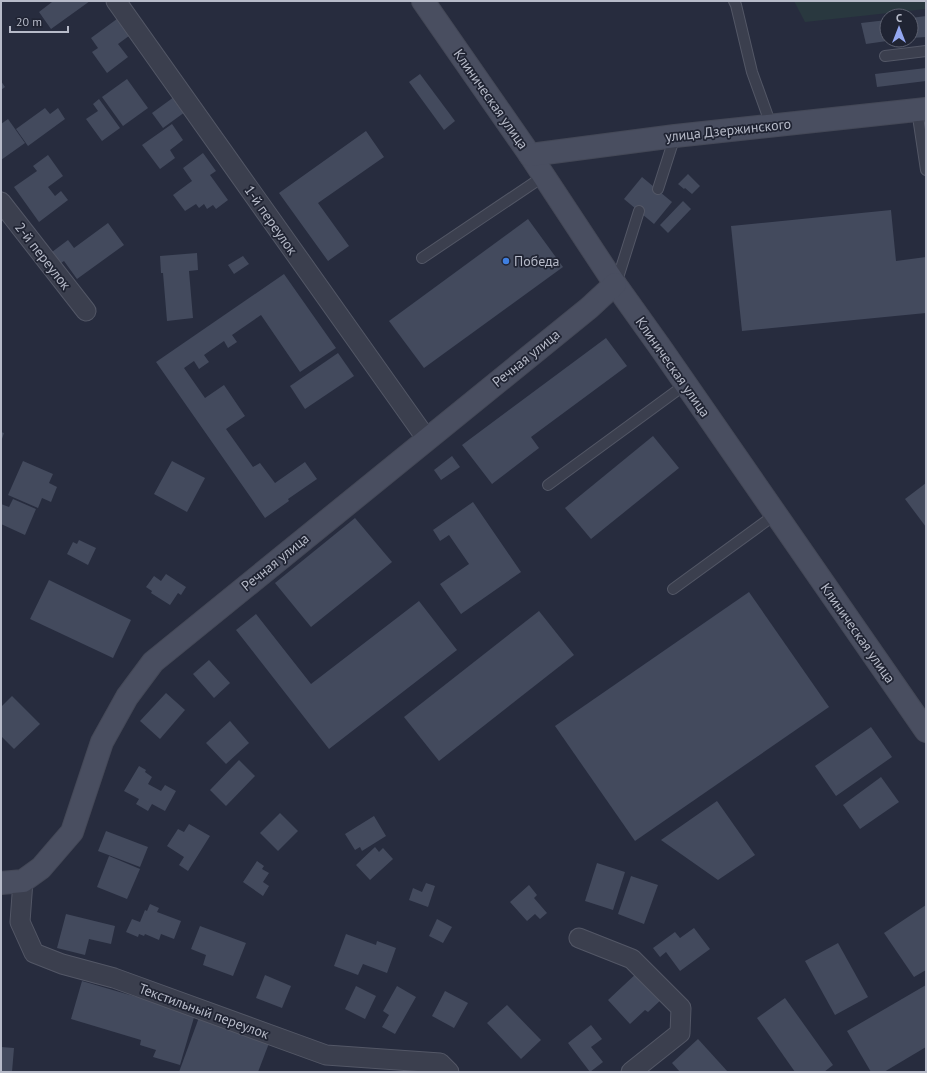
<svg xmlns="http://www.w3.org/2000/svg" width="927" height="1073" viewBox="0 0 927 1073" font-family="'PT Sans',sans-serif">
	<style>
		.green { fill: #29383f }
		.building { fill: #434a5d }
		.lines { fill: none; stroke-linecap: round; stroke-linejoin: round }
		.lane-casing { stroke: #535766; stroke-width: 12 }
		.street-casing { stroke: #535766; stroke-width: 21 }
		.secondary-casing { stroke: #444857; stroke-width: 24 }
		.lane { stroke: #3b3f4e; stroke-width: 10 }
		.street { stroke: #3b3f4e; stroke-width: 19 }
		.secondary { stroke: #494e60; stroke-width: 22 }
		.shop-dot { fill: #3f7fe0; stroke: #202433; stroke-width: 1.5 }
		.labels { text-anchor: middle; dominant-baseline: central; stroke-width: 3.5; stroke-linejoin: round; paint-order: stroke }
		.street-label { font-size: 14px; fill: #b7bbc9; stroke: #202433 }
		.poi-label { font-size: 14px; fill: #b7bbc9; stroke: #202433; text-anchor: start }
	</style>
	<rect width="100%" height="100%" fill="#272c3e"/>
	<polygon class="green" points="794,1 926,1 926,9 805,22"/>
	<g class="building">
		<polygon points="52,1 90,1 51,29 39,12 52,2"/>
		<polygon points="121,16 133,33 118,44 128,57 107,73 92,52 98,48 91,38"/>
		<polygon points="926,16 926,37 911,38 911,18"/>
		<polygon points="887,20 887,41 866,44 861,23"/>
		<polygon points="926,68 926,81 877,87 875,74"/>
		<polygon points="420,74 455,121 444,130 409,82"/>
		<polygon points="127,79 148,108 123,126 102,97"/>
		<polygon points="1,81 5,87 1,90"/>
		<polygon points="174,97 185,112 163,128 152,113"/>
		<polygon points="99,99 120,128 102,141 86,119 98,111 93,104"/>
		<polygon points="45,108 50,114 58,108 65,119 28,146 16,129"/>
		<polygon points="8,119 25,143 1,160 1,124"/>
		<polygon points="172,124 183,140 170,150 175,158 160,169 142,145"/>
		<polygon points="366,131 384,157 318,203 349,246 328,261 279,193"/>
		<polygon points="203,153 216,171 210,175 228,200 216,209 213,205 207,209 204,204 199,208 196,204 185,211 173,195 192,181 183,168"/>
		<polygon points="48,155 63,176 48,187 55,196 61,191 68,200 39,222 14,187 37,171 33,166"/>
		<polygon points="688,174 700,186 692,194 685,188 684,189 678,184"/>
		<polygon points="642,177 672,202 654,224 624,199"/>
		<polygon points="683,201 691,209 668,233 660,225"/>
		<polygon points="891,210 896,261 926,257 926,313 742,331 731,226"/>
		<polygon points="528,219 563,267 424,368 389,321"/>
		<polygon points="108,223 124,245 77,279 64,261 61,263 52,252 68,240 74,248"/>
		<polygon points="197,253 198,270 189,271 193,318 167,321 163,273 161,273 160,256"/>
		<polygon points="243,256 249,264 234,274 228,265"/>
		<polygon points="284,274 336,348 300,372 261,315 232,335 237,342 228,348 224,341 204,355 209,362 199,369 194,361 184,368 205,398 224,385 245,416 226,429 253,467 260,463 275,483 305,462 317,479 288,499 289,501 265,518 156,362"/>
		<polygon points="606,338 627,366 531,437 539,448 492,484 462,445"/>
		<polygon points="338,353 354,376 305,409 290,386"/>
		<polygon points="1,432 4,433 1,442"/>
		<polygon points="653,436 679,468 591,539 565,508"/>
		<polygon points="452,456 460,467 441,480 434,470"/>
		<polygon points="23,461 53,474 49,483 57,487 51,502 42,498 38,508 8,495"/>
		<polygon points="172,461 205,478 187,512 154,494"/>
		<polygon points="926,483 926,527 905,499"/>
		<polygon points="13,499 36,509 25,535 1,524 1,504 9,507"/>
		<polygon points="473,502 521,572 461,614 440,584 469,564 449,535 440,541 433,530"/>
		<polygon points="355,518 392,562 311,627 275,583"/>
		<polygon points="79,540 96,548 88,565 67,554 73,542 77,544"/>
		<polygon points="166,574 186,587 181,595 178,593 170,605 151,593 152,591 146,587 154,576 161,581"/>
		<polygon points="49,580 131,620 113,658 30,619"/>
		<polygon points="749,592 829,707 635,841 555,726"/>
		<polygon points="419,601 457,650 329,749 236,630 256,614 311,684"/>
		<polygon points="539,611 574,655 439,761 404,717"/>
		<polygon points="209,660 230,683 214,698 193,674"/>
		<polygon points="166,693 185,710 160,739 140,721"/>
		<polygon points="12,696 40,724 14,749 1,736 1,707"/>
		<polygon points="230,721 249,743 226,764 206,743"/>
		<polygon points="871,727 892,757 836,796 815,766"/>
		<polygon points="239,760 255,776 226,806 210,790"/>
		<polygon points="139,766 146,770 145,772 152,777 148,784 161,791 165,785 176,791 165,811 152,804 148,811 136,804 139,799 124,791"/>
		<polygon points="881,777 899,802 860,829 843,805"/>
		<polygon points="717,801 755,855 718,880 661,840"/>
		<polygon points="280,813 298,831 278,851 260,833"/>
		<polygon points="374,816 386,836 362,851 360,847 355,850 345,834"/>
		<polygon points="189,824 210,836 188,871 179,865 184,857 167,846 178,829 184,832"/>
		<polygon points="106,831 148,847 140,867 98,851"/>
		<polygon points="375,847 379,852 383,848 393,859 370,880 356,865"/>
		<polygon points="109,856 140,869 127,899 97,887"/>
		<polygon points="257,861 264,866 262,869 269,873 263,882 269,886 263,896 243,882"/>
		<polygon points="597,863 625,872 613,910 585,901"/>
		<polygon points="631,876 658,885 644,924 618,914"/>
		<polygon points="426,883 435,886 428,907 409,900 413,888 422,892"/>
		<polygon points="529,885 537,895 534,898 547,913 540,919 535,914 527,921 510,902"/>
		<polygon points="150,904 159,908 157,912 181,921 174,939 161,934 159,940 145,934 144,936 139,934 138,937 126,932 132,919 140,922 145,910 147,911"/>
		<polygon points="926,905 926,970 914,977 884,933"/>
		<polygon points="66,914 115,926 111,944 89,939 85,955 57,948"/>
		<polygon points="437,919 452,927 443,943 429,936"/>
		<polygon points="200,926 246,943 233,976 203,965 206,955 191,949"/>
		<polygon points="694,928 710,949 680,971 666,952 660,957 653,948 675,932 680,938"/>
		<polygon points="346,934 376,945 377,941 396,948 387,973 363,964 358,975 334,966"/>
		<polygon points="838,943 868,997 835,1015 805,961"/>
		<polygon points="639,971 664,997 648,1012 645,1010 630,1024 608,1000"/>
		<polygon points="265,975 291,986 282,1008 256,998"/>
		<polygon points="82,981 195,1014 180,1065 153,1057 156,1050 140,1045 141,1040 71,1019"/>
		<polygon points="926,985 926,1047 884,1072 871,1072 847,1031"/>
		<polygon points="356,986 376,996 365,1019 345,1009"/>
		<polygon points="397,986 416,997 395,1034 382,1027 389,1015 383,1011"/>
		<polygon points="445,991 468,1003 454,1028 432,1016"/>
		<polygon points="785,998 833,1065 824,1072 795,1072 757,1018"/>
		<polygon points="507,1005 541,1040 521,1059 487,1023"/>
		<polygon points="201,1012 271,1038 258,1072 179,1072"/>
		<polygon points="591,1025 602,1039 591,1047 603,1062 590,1072 568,1043"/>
		<polygon points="698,1039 728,1072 680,1072 672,1063"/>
		<polygon points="1,1047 14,1048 12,1072 1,1072"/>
	</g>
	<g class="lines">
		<defs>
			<g id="lane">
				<polyline points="734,1 736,5 752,72 771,125"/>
				<polyline points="885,56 926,51"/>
				<polyline points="917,110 926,170"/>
				<polyline points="658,189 675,136"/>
				<polyline points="422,258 544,176"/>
				<polyline points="616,284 639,211"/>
				<polyline points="548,485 686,384"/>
				<polyline points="673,589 776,514"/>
			</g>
			<g id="street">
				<polyline points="116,1 426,438"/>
				<polyline points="1,202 86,311"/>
				<polyline points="23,881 20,922 34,953 62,964 114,978 326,1055 440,1063 449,1072"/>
				<polyline points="579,938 632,959 681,1008 680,1033 631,1072"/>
			</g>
			<g id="secondary">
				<polyline points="423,1 530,155 615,284 660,347 926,731"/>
				<polyline points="530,155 675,136 926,109"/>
				<polyline points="1,883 23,881 41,868 72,832 102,742 127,697 153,662 589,308 615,284"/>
			</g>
		</defs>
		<use href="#lane" class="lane-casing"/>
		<use href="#street" class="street-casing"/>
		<use href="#secondary" class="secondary-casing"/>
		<use href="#lane" class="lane"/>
		<use href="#street" class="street"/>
		<use href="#secondary" class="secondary"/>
	</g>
	<circle class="shop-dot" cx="506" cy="261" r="4"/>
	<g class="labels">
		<g class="street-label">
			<text transform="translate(491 99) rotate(55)">Клиническая улица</text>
			<text transform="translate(728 130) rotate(-6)">улица Дзержинского</text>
			<text transform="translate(271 220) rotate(55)">1-й переулок</text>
			<text transform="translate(43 256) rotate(52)">2-й переулок</text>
			<text transform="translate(526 358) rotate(-39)">Речная улица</text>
			<text transform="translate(673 367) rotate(55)">Клиническая улица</text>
			<text transform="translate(275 562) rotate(-39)">Речная улица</text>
			<text transform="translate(858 633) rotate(55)">Клиническая улица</text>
			<text transform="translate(204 1011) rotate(20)">Текстильный переулок</text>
		</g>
		<g class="poi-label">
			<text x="514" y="261">Победа</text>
		</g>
	</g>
	<rect width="927" height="1073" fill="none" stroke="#b7bbc9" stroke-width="4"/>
	<g transform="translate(899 28)"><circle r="19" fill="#202433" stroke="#5c606f"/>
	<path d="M0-3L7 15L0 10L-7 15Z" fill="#94a7f0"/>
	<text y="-6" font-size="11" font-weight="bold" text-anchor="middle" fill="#b7bbc9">С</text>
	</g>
	<path d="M10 26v6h58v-6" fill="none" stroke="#b7bbc9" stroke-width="2"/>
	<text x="16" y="26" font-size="12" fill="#b7bbc9" stroke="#202433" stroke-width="3" paint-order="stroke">20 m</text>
</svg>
